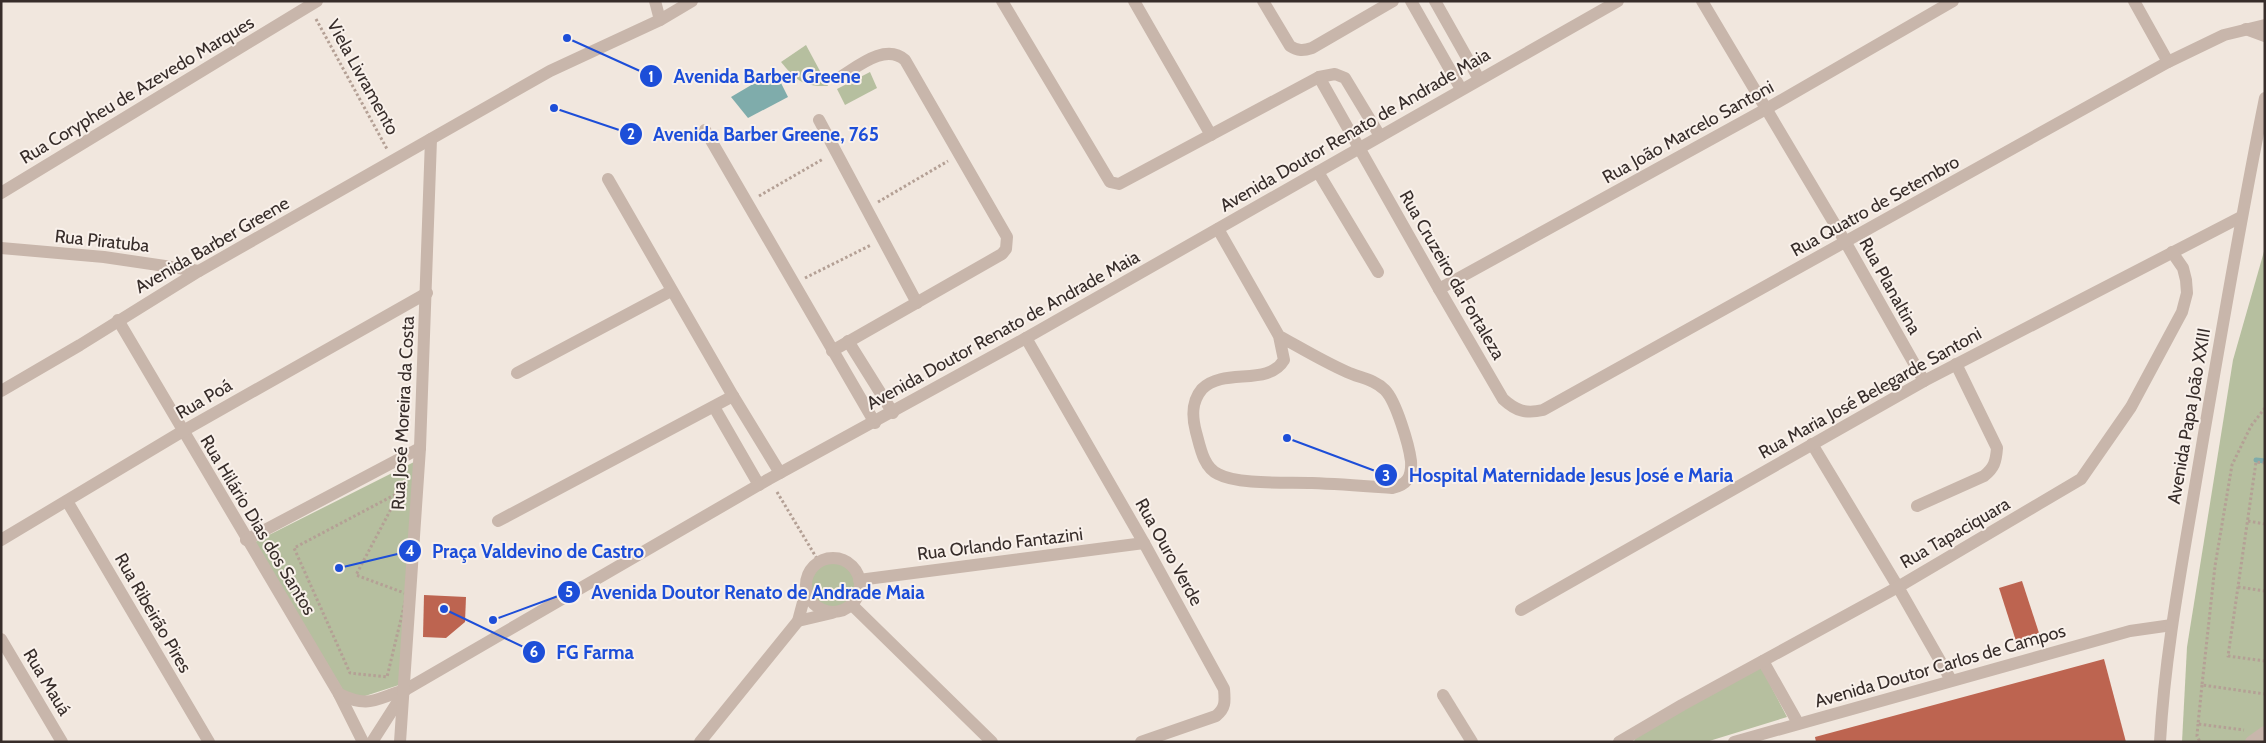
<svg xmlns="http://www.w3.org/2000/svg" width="2266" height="743" viewBox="0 0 2266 743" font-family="Cabin,sans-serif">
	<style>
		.green { fill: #b6bf9f }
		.water { fill: #7facab }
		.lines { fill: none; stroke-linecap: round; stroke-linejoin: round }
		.stream { stroke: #7facab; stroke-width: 5 }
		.building { fill: #bd6450 }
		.path { stroke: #b4a095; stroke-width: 3; stroke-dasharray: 2.5 2.5; stroke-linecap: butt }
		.minor { stroke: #c8b6ab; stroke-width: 12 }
		.labels { text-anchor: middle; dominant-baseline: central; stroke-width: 4; stroke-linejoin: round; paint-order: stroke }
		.street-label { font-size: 18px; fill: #372d2a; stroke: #f9f1eb }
		.leader { fill: none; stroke: #1d4ed8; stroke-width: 2 }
		.callout-dot { fill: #1d4ed8; stroke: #f9f1eb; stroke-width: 2 }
		.mark-label { font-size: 15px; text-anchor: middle; font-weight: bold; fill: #fff }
		.callout-label { font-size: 19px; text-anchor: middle; font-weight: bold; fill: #1d4ed8; stroke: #f9f1eb; stroke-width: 4; stroke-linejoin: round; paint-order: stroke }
	</style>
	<rect width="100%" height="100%" fill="#f1e7de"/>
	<g class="green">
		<path d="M806,45L828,86C803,87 796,80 781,62Z"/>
		<polygon points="870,72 877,88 845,105 837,89"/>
		<polygon points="2265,248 2265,742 2182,742 2187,647 2233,360"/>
		<polygon points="414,462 402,684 362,697 344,692 255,542"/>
		<circle cx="832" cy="585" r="24"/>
		<polygon points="1761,667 1787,717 1706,742 1634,742 1636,734"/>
	</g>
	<polygon class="water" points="775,71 788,97 748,118 731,97"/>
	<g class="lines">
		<polyline class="stream" points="2256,460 2265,461"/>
	</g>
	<g class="building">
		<polygon points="2022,581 2039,633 2016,641 1999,588"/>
		<polygon points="424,595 466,597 465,622 446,638 423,637"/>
		<polygon points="2104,659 2126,742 1816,742 1815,737"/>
	</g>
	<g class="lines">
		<g class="path">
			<polyline points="316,19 387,149"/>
			<polyline points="759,196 823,159"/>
			<polyline points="878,202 948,161"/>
			<polyline points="805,278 871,245"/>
			<polyline points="2265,408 2251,426 2232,465 2215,566 2202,685 2265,694"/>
			<polyline points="2265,463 2256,462 2228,656 2265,661"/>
			<polygon points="400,492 356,575 407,594 387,677 350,673 294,548"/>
			<polyline points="777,492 819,562"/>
			<polyline points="2248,521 2265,524"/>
			<polyline points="2238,587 2265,591"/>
			<polyline points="2202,685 2198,724 2244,730"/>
			<polyline points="2198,724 2197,736 2200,742"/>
		</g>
		<g class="minor">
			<polyline points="655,1 660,20"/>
			<polyline points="1002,1 1110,182 1119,184 1319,77 1335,74 1345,78 1380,136"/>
			<polyline points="1134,1 1211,135"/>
			<path d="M1263,1L1290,46C1298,51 1303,51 1312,48L1393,1"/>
			<polyline points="1411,1 1461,89"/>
			<polyline points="1435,1 1479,79"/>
			<polyline points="1702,1 1846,243 1924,381"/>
			<polyline points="2134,1 2168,62"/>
			<polyline points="2246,29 2265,36"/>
			<path d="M1319,77L1439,289L1503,399C1516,411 1526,414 1543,410L2168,62L2224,35L2265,25"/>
			<polyline points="819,120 917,303"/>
			<polyline points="705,130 875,423"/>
			<polyline points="1318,172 1378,272"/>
			<polyline points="608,179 733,396 780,473"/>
			<polyline points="1,193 317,1"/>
			<path d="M1218,229L1279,336L1284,360C1268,387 1224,367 1202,389C1191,402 1192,417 1196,432C1200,446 1203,467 1218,474C1238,485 1288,482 1312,483C1339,484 1365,486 1392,488C1407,485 1412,477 1411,461C1409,445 1396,401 1385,390C1374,379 1360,378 1347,372C1324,362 1301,348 1279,336"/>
			<polyline points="1,248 104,257 199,271"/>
			<polyline points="1439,289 1766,109 1953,1"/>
			<polyline points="118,320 339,694 363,742"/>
			<path d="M1026,338L1144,543L1224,689C1225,701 1226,708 1216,716L1141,742"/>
			<polyline points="848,341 893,413"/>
			<path d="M832,351L1002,254L1006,249L1007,237L905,60C885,42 856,68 837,79"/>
			<polyline points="517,373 671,291"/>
			<polyline points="1,391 80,345 199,271 550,71 660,20 692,1"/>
			<polyline points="714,407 759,485"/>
			<polyline points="1812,444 1898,587 1951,680"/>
			<polyline points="67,501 209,742"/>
			<path d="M1917,506L1984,476C1994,468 1996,462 1997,448L1956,364"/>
			<polyline points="498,521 733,396"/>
			<polyline points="1,540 183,431 427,293"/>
			<polyline points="246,540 420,448"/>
			<circle cx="833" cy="585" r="27"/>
			<polyline points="859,580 1144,543"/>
			<polyline points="852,605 992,742"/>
			<polyline points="1521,610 1924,381 2241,217"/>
			<polyline points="798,621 832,613"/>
			<polyline points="1,639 62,742"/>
			<polyline points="1763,661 1798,723"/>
			<path d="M339,694C370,709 376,698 405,690L769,479L1026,338L1618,1"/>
			<polyline points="1443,695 1472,742"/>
			<polyline points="372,742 404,692"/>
			<polyline points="400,742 420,448 431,139"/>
			<polyline points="700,742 798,621 806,591"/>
			<polyline points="1619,742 1682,705 1898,587 2081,479 2131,407 2182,312 2187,293 2186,280 2183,268 2172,252"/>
			<polyline points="1734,742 2130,631 2172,625"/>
			<path d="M2160,742C2165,650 2183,560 2198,469C2219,345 2240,221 2265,98"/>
			<polyline points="2251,742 2265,732"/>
		</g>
	</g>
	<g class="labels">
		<g class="street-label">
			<text transform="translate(363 77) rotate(61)">Viela Livramento</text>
			<text transform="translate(137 90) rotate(-31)">Rua Corypheu de Azevedo Marques</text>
			<text transform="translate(1355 130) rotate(-30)">Avenida Doutor Renato de Andrade Maia</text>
			<text transform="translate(1688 132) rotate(-29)">Rua João Marcelo Santoni</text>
			<text transform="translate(1875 206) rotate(-29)">Rua Quatro de Setembro</text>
			<text transform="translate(102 241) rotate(6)">Rua Piratuba</text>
			<text transform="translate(212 245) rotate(-30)">Avenida Barber Greene</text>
			<text transform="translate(1452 275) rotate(60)">Rua Cruzeiro da Fortaleza</text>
			<text transform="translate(1890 286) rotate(61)">Rua Planaltina</text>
			<text transform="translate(1003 330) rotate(-29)">Avenida Doutor Renato de Andrade Maia</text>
			<text transform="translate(1870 393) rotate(-29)">Rua Maria José Belegarde Santoni</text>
			<text transform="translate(204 399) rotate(-30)">Rua Poá</text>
			<text transform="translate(403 413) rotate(-87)">Rua José Moreira da Costa</text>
			<text transform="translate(2189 416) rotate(-80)">Avenida Papa João XXIII</text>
			<text transform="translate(258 525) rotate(59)">Rua Hilário Dias dos Santos</text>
			<text transform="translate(1955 533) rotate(-30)">Rua Tapaciquara</text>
			<text transform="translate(1000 544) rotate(-7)">Rua Orlando Fantazini</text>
			<text transform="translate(1169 552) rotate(61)">Rua Ouro Verde</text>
			<text transform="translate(153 613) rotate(60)">Rua Ribeirão Pires</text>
			<text transform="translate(1940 666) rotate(-16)">Avenida Doutor Carlos de Campos</text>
			<text transform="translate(47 682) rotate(59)">Rua Mauá</text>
		</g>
	</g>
	<path class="leader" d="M567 38L651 76M554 108L631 134M1287 438L1386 475M339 568L410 551M493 620L569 592M444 609L534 652"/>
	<g class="callout-dot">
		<circle cx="567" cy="38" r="5"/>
		<circle cx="554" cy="108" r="5"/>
		<circle cx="1287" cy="438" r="5"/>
		<circle cx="339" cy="568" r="5"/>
		<circle cx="493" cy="620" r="5"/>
		<circle cx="444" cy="609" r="5"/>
		<circle cx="651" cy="76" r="12"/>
		<circle cx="631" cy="134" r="12"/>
		<circle cx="1386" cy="475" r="12"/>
		<circle cx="410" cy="551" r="12"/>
		<circle cx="569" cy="592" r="12"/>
		<circle cx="534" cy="652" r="12"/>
	</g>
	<g class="mark-label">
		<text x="651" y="82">1</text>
		<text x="631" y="139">2</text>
		<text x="1386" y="481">3</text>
		<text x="410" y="556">4</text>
		<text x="569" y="597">5</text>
		<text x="534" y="657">6</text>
	</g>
	<g class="callout-label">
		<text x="767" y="83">Avenida Barber Greene</text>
		<text x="766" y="141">Avenida Barber Greene, 765</text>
		<text x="1571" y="482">Hospital Maternidade Jesus José e Maria</text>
		<text x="538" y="558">Praça Valdevino de Castro</text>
		<text x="758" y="599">Avenida Doutor Renato de Andrade Maia</text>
		<text x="595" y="659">FG Farma</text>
	</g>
	<rect width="2266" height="743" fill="none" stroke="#372d2a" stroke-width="5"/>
</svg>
